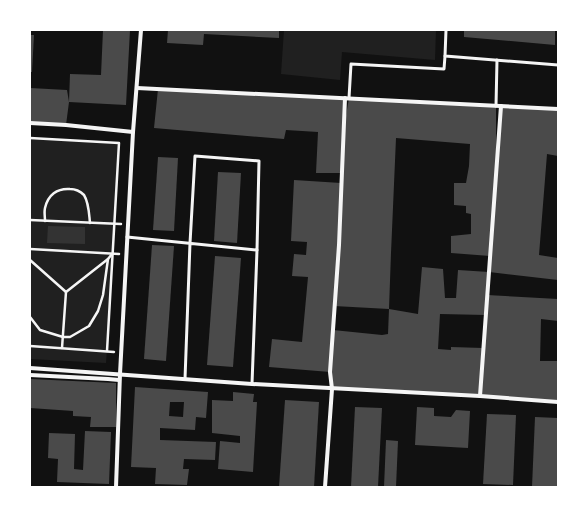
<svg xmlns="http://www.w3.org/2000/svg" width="588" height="517" viewBox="0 0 588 517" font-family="'Fira Sans Condensed',sans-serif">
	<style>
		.green { fill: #202020 }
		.water { fill: #333 }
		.building { fill: #4a4a4a; fill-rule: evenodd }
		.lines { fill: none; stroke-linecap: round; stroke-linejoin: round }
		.path { stroke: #f5f5f5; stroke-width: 2.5 }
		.service { stroke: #f5f5f5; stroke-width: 3 }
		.minor { stroke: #f5f5f5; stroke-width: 4 }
	</style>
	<rect width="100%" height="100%" fill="#111"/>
	<g class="green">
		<polygon points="284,30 436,30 435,60 342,52 340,80 281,74"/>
		<polygon points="30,138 119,143 106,363 30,359"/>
	</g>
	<polygon class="water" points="48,226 85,227 85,244 47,243"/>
	<g class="building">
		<polygon points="103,30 130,30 126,105 69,102 66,125 30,123 30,88 67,90 69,102 70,74 101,75"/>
		<polygon points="168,30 279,30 279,38 204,34 203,45 167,43"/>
		<polygon points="464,30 555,30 555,45 464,37"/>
		<polygon points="30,35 34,35 32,72 30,72"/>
		<path d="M158,89L345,98L343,133L349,98L496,106V167L501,106L558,109V156L547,154L539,255L558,258V280L489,272L490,256L451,253V236L471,234V214L466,213V206L454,205V183H466L469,166L470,144L396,138L391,253L389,309L418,314L422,267L443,269L445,298H456L458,270L489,272L487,295L558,299V321L541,319L540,361H558V402L332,389L330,372L269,367L272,339L302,342L308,277L292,276L294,254L306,255L307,242L291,241L294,180L341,183V173H316L318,132L286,130L284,139L154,128ZM334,306L389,309L388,334L382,335L333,330ZM440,314L486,315L483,348L451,347V350L438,349Z"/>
		<polygon points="158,157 178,158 174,231 153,230"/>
		<polygon points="218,172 241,173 237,243 214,241"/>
		<polygon points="152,245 174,246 166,361 144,359"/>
		<polygon points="215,256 241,258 233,367 207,365"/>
		<polygon points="30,379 116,383 116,427 90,427 91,417 73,416 73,411 30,408"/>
		<path d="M135,387L208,392L206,418L196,417L195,430L160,428V440L216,442L215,460L184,459L183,469H189L187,485L155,484L156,468L131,467ZM170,402H184L183,417L169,416Z"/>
		<polygon points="233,392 254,394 253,402 257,402 253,472 218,469 220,441 240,443 240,436 212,433 212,400 233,401"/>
		<polygon points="285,400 319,402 314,487 279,487"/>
		<polygon points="355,407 382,408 378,487 351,487"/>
		<polygon points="417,407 434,408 434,416 451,417 456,410 470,411 468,448 415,445"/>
		<polygon points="487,414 516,415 513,485 483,484"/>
		<polygon points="535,417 558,418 558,487 532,487"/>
		<polygon points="85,431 111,432 109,484 57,482 58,459 48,458 49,433 75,434 74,469 83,470"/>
		<polygon points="386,440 398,441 396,487 384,487"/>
	</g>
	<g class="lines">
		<g class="path">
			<polyline points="30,138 119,143 107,351"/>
			<polyline points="30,220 121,224"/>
			<path d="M45,221C45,217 44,212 45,208C48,195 57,188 70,189C75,189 80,191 84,195C89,203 89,214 90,223"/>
			<polyline points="30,249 119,254"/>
			<polyline points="30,260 66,292"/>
			<polyline points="30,317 40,330 63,337 70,337 89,326 98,311 103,295 108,259"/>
			<polyline points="30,346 114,352"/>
			<polyline points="62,348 66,292 108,259 112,254"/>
		</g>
		<g class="service">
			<polyline points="446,30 445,56 558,65"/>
			<polyline points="349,98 351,64 444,69 445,56"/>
			<polyline points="496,106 497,60"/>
			<polyline points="127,237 257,250 259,161 195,156 190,243 185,379"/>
			<polyline points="252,384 257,250"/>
		</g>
		<g class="minor">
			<polyline points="137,88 558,109"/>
			<polyline points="30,123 66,125 133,132"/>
			<polyline points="30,368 252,384 480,396 558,402"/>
			<polyline points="30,375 108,379 119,380"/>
			<polyline points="480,396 501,106"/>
			<polyline points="116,487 120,374 133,132 141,30"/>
			<polyline points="325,487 332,389 330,372 339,245 345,98"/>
		</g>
	</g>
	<rect width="588" height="517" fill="none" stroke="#ffffff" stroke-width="62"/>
</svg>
